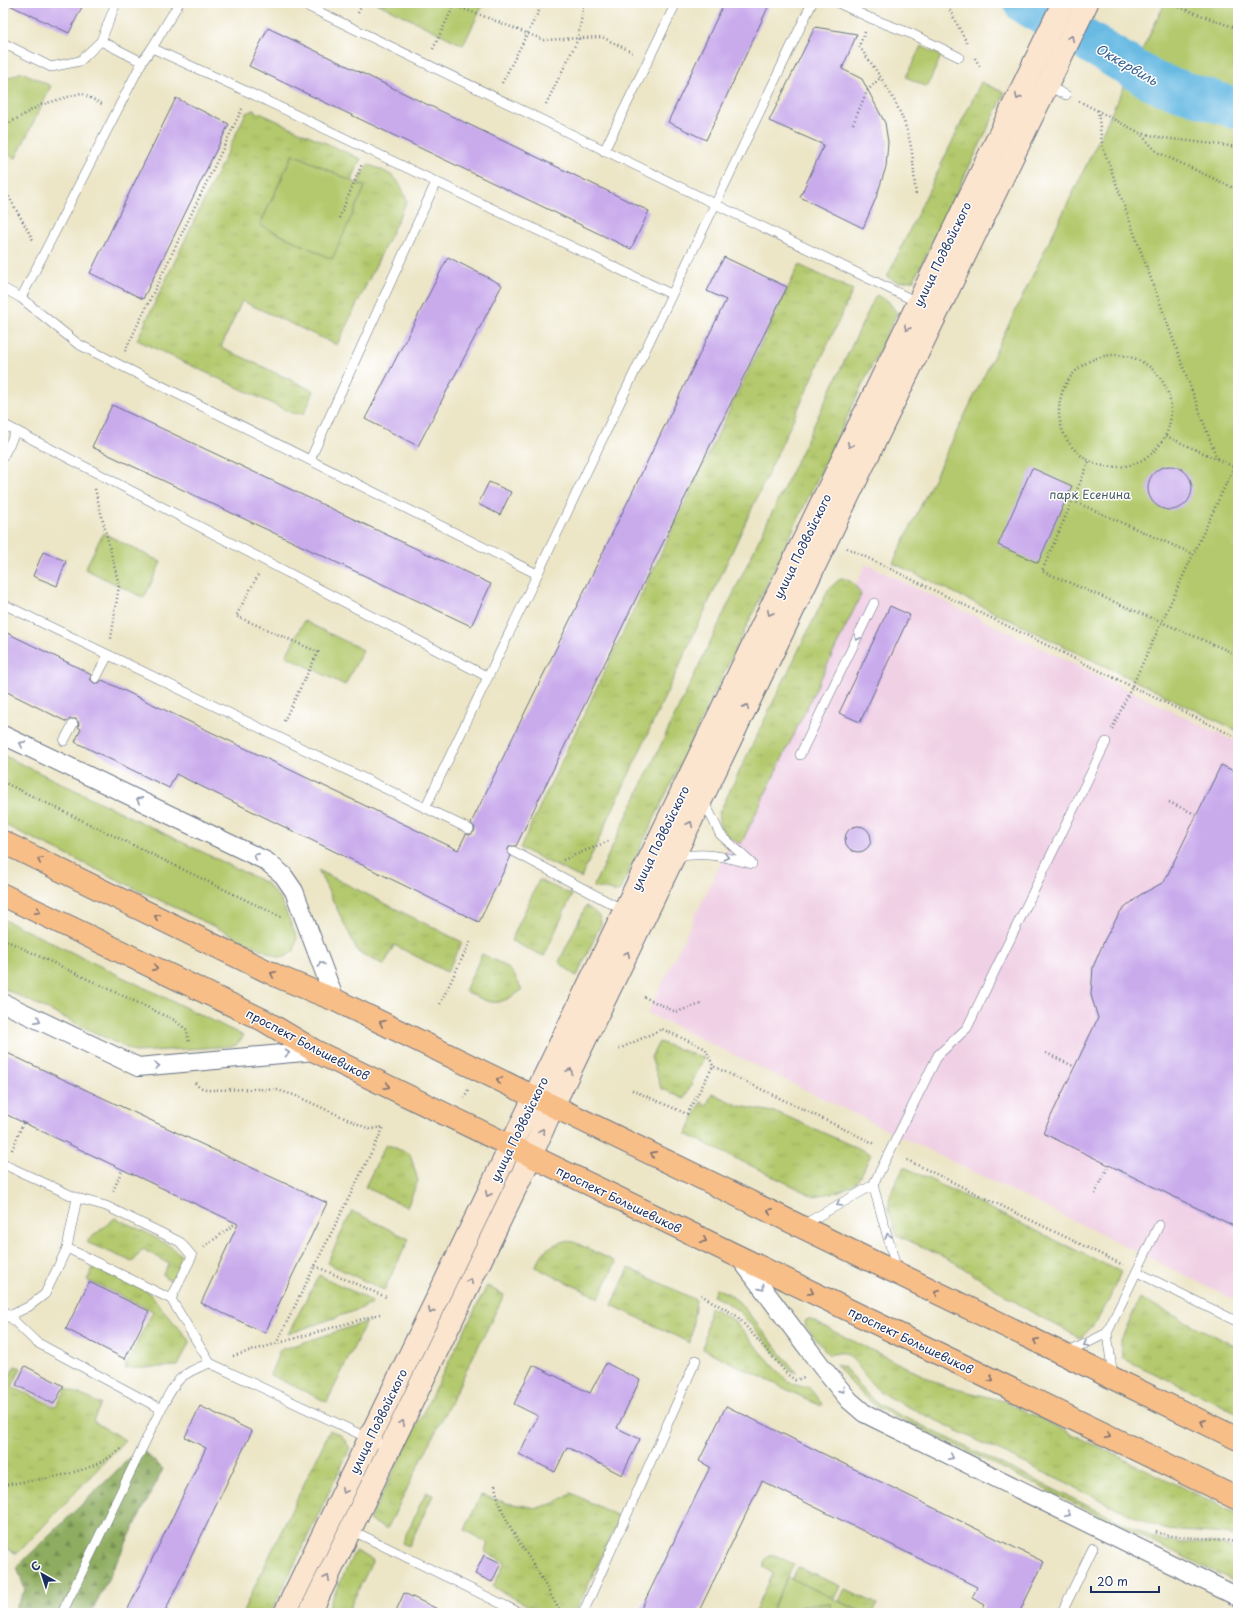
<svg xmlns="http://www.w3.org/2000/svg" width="1241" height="1616" viewBox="0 0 1241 1616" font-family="'Playpen Sans',sans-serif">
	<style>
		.built { fill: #f0d0e5 }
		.grass { fill: url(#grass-tufts); stroke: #687c66 }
		.forest { fill: url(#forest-firs); stroke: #556e5f }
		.park { fill: #b4c96d; stroke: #687c66 }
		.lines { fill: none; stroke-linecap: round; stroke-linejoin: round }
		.river { stroke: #67bae3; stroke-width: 41 }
		.building { fill: #c9abec }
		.lane-casing { stroke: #646f82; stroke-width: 10 }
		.street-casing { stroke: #646f82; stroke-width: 20 }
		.secondary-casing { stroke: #646f82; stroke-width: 24 }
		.primary-casing { stroke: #646f82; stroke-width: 24 }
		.path { stroke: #646f82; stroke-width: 2.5; stroke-dasharray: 1 3; stroke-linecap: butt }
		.lane { stroke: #fff; stroke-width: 9 }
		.street { stroke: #fff; stroke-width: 18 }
		.secondary { stroke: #fce5cf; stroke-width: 22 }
		.primary { stroke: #f7be88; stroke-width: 22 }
		.oneway { stroke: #8c8a96 }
		.oneway2 { stroke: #8d97ae }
		.oneway3 { stroke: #7e6f71 }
		.labels { text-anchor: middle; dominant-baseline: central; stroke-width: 3; stroke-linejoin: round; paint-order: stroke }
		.street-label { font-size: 12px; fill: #1b2f5e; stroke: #fff }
		.park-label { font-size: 12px; fill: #495d62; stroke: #fff }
		.water-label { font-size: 13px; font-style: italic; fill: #36608d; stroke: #fff }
	</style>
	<defs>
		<pattern id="grass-tufts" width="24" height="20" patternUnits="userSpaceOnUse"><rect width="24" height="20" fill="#b4c96d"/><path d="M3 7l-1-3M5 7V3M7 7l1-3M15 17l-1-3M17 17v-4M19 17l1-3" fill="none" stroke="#9aad61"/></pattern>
		<pattern id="forest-firs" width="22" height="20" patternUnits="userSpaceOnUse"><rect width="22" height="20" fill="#8fad60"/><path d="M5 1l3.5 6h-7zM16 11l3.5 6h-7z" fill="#748d52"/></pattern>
	</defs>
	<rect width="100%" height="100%" fill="#fff"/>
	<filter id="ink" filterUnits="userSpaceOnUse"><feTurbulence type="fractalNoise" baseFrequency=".025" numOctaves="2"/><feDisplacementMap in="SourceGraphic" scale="8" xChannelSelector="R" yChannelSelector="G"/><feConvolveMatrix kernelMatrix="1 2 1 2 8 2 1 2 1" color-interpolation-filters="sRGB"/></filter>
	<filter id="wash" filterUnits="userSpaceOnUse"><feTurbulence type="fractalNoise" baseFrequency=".012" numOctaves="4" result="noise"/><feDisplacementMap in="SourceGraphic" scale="16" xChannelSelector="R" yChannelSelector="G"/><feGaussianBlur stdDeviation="0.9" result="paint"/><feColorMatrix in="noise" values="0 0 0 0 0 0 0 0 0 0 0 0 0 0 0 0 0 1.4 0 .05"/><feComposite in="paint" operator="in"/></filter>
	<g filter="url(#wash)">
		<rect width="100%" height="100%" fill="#ece5c6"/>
		<polygon class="built" points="866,564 1238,743 1238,1301 648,1013"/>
		<g class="grass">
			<polygon points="981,82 1005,93 914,280 898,282 887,277"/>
			<path d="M253,110L361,159L351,181L293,154L260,225L331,258L365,187L358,183L368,164C392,175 398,174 407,201L337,345L242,301L221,347L314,391L304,414L292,413L137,340L246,113Z"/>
			<polygon points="799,265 853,290 581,878 520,848"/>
			<polygon points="876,295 888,301 897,313 619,892 593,887"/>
			<path d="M841,578C850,579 857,586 861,595L741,844C727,837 717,830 719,813L828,590Z"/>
			<polygon points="318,870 462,942 447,972 394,945 384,965 358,952"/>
			<polygon points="539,880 572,895 544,956 511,941"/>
			<path d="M586,906C593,911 601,914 601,924L577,976L573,974L559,962Z"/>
			<path d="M482,954C505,966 511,965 522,990C496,1008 491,1004 465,991Z"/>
			<polygon points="659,1042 704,1058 684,1099 661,1088 651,1057"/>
			<path d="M712,1093L739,1106L779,1113L871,1154C867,1162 863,1173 858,1180C846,1192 829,1194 813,1196L686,1134L701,1102L707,1105Z"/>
			<polygon points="386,1144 410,1154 418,1181 407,1207 365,1187"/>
			<path d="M904,1167L1121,1272C1110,1296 1102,1321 1080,1338L1028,1310L954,1262L897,1235C883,1202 888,1197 904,1167Z"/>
			<polygon points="352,1211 409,1239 384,1290 327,1263"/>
			<path d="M115,1218C128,1224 178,1246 182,1258C184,1264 176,1276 172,1280L166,1279L163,1274L169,1264L143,1249L133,1262L86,1242Z"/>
			<path d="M565,1241L574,1242L616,1262L599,1298L535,1267C544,1250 546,1247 565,1241Z"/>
			<polygon points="93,1268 147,1291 190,1341 178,1366 124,1369 153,1311 87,1280"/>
			<polygon points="629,1268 696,1300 690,1343 612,1305"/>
			<polygon points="319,1275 370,1300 372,1303 371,1305 288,1334"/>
			<polygon points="487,1286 504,1295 387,1529 369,1520"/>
			<polygon points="716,1288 729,1294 739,1302 797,1373 790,1370 740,1312 729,1304 713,1296"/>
			<polygon points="1140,1298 1238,1348 1238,1413 1122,1358 1121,1340"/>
			<polygon points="710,1307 733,1320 786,1380 799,1386 808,1386 822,1404 821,1406 703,1349"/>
			<path d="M809,1319L944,1386L1004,1401L1238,1514V1538L1225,1534L1167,1530L1150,1524L890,1398C884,1394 877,1390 872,1384C866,1377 852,1356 845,1353C840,1352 834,1354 829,1355L806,1327L805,1323L806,1320Z"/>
			<polygon points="366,1322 327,1402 270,1375 280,1350"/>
			<path d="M836,1364C849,1367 857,1385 867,1394C872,1399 877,1402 882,1406L1148,1535L1165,1541L1182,1543L1209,1542L1238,1549V1583L880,1409C862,1397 850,1382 836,1364Z"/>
			<polygon points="15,1366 21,1368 12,1387 56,1407 66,1388 101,1404 93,1421 125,1440 17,1554 3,1546 3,1383 5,1384"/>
			<polygon points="330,1430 342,1436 350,1448 271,1613 242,1613"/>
			<polygon points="426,1492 433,1495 409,1546 402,1543"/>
			<polygon points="571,1493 620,1517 575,1613 542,1613 493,1587 505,1562 485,1552 488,1543 465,1530 481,1495 507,1503 537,1508 555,1503"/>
			<polygon points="355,1551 373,1560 347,1613 325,1613"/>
			<path d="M770,1556H777L794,1564L770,1613H754L773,1574L764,1567C763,1561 765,1559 770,1556Z"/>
			<polygon points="798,1567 840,1586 834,1599 792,1579"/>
			<polygon points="845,1589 877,1604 873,1613 864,1613 839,1601"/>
			<polygon points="818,1603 832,1604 829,1609 815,1613 786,1613 803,1606"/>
		</g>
		<polygon class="forest" points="140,1448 163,1469 91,1613 13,1613 25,1590 17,1567"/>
		<g class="park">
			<polygon points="377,3 484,3 463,45"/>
			<polygon points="1165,3 1238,3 1238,731 893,563"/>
			<polygon points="921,46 941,56 927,87 906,77"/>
			<polygon points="22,72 51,86 16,158 3,152 3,80"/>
			<polygon points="293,154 365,187 332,259 260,225"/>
			<polygon points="103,533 161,562 144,598 85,569"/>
			<polygon points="304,621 363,650 345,685 286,656"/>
			<polygon points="3,755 266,883 280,899 297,937 294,951 285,957 277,957 3,824"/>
			<polygon points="3,919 244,1036 235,1046 135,1052 3,988"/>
			<polygon points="788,1577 864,1613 828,1613 831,1604 818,1603 803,1606 786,1613 770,1613"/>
		</g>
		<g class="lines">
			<polyline class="river" points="1024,3 1155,82 1238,109"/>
		</g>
		<g id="blocks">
			<g class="building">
				<polygon points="5,3 84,3 69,33"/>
				<polygon points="724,3 770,3 706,140 668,122"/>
				<polygon points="815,27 857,34 842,69 862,79 885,123 888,142 886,167 876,198 863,228 800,197 824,145 769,121"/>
				<polygon points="268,28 649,211 631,249 249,66"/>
				<polygon points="176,98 229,124 143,299 90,273"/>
				<polygon points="448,257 502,285 418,446 365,419"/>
				<polygon points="724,257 787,287 519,840 516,846 510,846 508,849 508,854 511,856 479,922 176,774 169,788 75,742 81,729 78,727 79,723 76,719 70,719 67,722 3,690 3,631 81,669 91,675 90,679 94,683 99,683 102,680 458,850 466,834 470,835 474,832 475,828 471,823 726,300 707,291"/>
				<polygon points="112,405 491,584 471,626 92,447"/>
				<circle cx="1170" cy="488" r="22"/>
				<polygon points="1032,468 1072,486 1038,563 998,545"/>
				<polygon points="489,482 511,492 500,515 478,504"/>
				<polygon points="43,552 66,561 57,586 33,576"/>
				<polygon points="890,606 910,615 860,722 839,713"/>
				<polygon points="1221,765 1238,773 1238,1228 1043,1133 1098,1018 1091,995 1093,967 1105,939 1120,912 1140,895 1164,882"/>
				<circle cx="858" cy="839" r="13"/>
				<polygon points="3,1051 327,1203 265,1333 201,1303 238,1224 3,1113"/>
				<polygon points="89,1282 149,1311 125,1359 66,1329"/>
				<polygon points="606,1363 640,1380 617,1428 640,1439 622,1475 567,1447 555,1472 519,1454 538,1416 514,1404 533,1365 590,1393"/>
				<polygon points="25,1366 64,1386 54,1404 16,1385"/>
				<polygon points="200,1406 252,1431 164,1613 126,1613 206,1448 185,1437"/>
				<polygon points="726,1406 1044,1562 1019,1613 981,1613 985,1605 972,1598 977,1587 762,1481 698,1613 639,1613 710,1467 699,1461"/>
				<polygon points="484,1555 501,1563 492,1582 475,1574"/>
				<polygon points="404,1593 446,1613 395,1613"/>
			</g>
		</g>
	</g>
	<g filter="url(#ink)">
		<use href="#blocks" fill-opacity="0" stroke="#646f82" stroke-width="1"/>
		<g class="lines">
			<defs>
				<g id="lane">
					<polyline points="301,3 919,303"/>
					<polyline points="838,3 870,18 912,34 959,57"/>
					<polyline points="101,41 116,3"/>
					<polyline points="3,43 51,67 80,61 101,41 142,62 152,48 179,3"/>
					<polyline points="152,48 250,93 671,294"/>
					<polyline points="1046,85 1066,95"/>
					<polyline points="604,151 676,3"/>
					<polyline points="3,288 21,298 78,344 537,574"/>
					<polyline points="21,298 142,62"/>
					<polyline points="3,424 488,677"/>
					<polyline points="3,457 16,431"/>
					<polyline points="310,460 436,182"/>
					<polyline points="3,604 469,829"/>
					<polyline points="96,678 108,655"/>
					<polyline points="64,741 73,724"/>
					<polyline points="800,755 874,603"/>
					<polyline points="704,801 720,834 751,863"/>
					<polyline points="425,808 812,3"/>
					<polyline points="513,851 625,911"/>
					<path d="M675,857C707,852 722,856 752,864"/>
					<polyline points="3,1164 77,1198 106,1206 180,1242 192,1256 171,1299"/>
					<polyline points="873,1185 897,1270"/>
					<polyline points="801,1226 873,1185 938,1055 967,1028 1106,742"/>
					<polyline points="67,1248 171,1299 210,1363 389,1448"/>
					<polyline points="1137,1272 1238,1322"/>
					<path d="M3,1310L36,1342L161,1409C176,1380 179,1374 210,1363"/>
					<polyline points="3,1319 28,1307 45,1294 67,1248 77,1198"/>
					<polyline points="1067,1353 1107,1333"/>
					<polyline points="1113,1377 1107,1333 1159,1225"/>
					<polyline points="349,1529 520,1613"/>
					<polyline points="62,1613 161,1409"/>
					<polyline points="583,1613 696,1360"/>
					<polyline points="1059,1613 1063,1610 1093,1548"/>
				</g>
				<g id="street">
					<polyline points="3,735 266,861 283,875 294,891 335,1000"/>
					<polyline points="3,1003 138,1067 315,1051"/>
					<polyline points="739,1257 822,1367 849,1400 864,1413 1238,1597"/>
				</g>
				<g id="secondary">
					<polyline points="285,1613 1063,3"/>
					<polyline points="310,1613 531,1156 553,1106 1087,3"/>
				</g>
				<g id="primary">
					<polyline points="3,842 279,977 335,1000 1238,1439"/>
					<polyline points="3,895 263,1020 315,1051 1238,1499"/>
				</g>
			</defs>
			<use href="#lane" class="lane-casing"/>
			<use href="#street" class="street-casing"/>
			<use href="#secondary" class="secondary-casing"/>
			<use href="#primary" class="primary-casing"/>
			<g class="path">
				<polyline points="446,3 478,14 544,40 602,37 634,53"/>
				<polyline points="946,3 967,43"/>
				<polyline points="1168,3 1238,29"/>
				<polyline points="358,13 363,3"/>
				<path d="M865,32L859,46C881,77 904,109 911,147C914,163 914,180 916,196"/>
				<polyline points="433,49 454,5"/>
				<polyline points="975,58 980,67"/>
				<polyline points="502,83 543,3"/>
				<polyline points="1079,101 1140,133 1157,152 1238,190"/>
				<polyline points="546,104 578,39 584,3"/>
				<polyline points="1098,110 1102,145 1217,459"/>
				<polyline points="853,124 867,91 881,77"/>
				<polyline points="3,127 40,105 81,93 102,104"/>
				<polyline points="1140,133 1164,138 1238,147"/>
				<polyline points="3,186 33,240"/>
				<polyline points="339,218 362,164"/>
				<polyline points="125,351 243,107"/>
				<circle cx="1115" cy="411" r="56"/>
				<polyline points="1166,436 1234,467"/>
				<polyline points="1089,462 1042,571 1238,655"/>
				<polyline points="95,489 119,585 111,639"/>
				<polyline points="1073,501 1193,554"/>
				<polyline points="847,548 1238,738"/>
				<polyline points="258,575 236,616 318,652 283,723"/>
				<polyline points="1112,729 1238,458"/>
				<polyline points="3,782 281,917"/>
				<polyline points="1169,802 1197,815"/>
				<polyline points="563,860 609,841"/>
				<polyline points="3,939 174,1020 187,1030 189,1043"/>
				<polyline points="644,997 676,1012 701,1004"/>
				<polyline points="440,1004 471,940"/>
				<polyline points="619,1049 662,1029 706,1049 713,1066"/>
				<polyline points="1046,1053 1075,1067"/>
				<polyline points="195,1083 199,1087 209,1090 257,1089 277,1090 294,1095 369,1129 384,1127"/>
				<polyline points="632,1090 687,1114 713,1066 875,1144"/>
				<polyline points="464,1098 468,1090"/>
				<polyline points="12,1150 23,1123"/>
				<polyline points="907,1160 1123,1265"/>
				<polyline points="113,1191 122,1170"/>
				<polyline points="1095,1194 1109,1165"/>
				<polyline points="204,1247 236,1223"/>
				<polyline points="315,1266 388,1298"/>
				<polyline points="701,1295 737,1316 788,1375 795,1380 804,1378"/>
				<polyline points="276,1344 384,1127"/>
				<polyline points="233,1356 380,1314"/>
				<path d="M3,1485C45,1478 90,1476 123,1447"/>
				<path d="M495,1485C500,1516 519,1541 535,1567C544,1582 552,1598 561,1613"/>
				<path d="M1156,1532C1183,1541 1211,1535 1238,1543"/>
			</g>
			<use href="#lane" class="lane"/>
			<use href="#street" class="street"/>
			<use href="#secondary" class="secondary"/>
			<use href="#primary" class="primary"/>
		</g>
		<defs><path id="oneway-chevron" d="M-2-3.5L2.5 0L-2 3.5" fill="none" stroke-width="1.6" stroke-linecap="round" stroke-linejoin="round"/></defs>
		<g class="oneway">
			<use href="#oneway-chevron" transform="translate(1071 38) rotate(-64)"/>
			<use href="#oneway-chevron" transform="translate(1018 97) rotate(116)"/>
			<use href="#oneway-chevron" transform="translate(907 328) rotate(116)"/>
			<use href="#oneway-chevron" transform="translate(850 445) rotate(116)"/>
			<use href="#oneway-chevron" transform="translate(770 613) rotate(116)"/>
			<use href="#oneway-chevron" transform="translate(746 707) rotate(-64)"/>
			<use href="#oneway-chevron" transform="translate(690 824) rotate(-64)"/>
			<use href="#oneway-chevron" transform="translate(627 954) rotate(-64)"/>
			<use href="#oneway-chevron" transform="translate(570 1071) rotate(-64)"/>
			<use href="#oneway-chevron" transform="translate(542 1131) rotate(-66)"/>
			<use href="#oneway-chevron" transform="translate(488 1194) rotate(116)"/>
			<use href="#oneway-chevron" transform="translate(470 1281) rotate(-64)"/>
			<use href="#oneway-chevron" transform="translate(431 1311) rotate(116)"/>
			<use href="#oneway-chevron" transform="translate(402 1423) rotate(-64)"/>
			<use href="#oneway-chevron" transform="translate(344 1491) rotate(116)"/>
			<use href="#oneway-chevron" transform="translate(327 1578) rotate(-64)"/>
		</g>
		<g class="oneway2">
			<use href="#oneway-chevron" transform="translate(857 638) rotate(116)"/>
			<use href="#oneway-chevron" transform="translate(22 744) rotate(-154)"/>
			<use href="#oneway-chevron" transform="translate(139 800) rotate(-154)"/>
			<use href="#oneway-chevron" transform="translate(256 856) rotate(-154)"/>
			<use href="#oneway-chevron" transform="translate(726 857) rotate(14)"/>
			<use href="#oneway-chevron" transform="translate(321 964) rotate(-111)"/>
			<use href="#oneway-chevron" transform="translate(38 1020) rotate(26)"/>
			<use href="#oneway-chevron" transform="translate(287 1053) rotate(-6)"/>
			<use href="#oneway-chevron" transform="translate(157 1066) rotate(-5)"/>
			<use href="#oneway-chevron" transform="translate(839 1204) rotate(150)"/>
			<use href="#oneway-chevron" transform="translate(888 1236) rotate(-106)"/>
			<use href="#oneway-chevron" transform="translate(762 1288) rotate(53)"/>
			<use href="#oneway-chevron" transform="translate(1086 1344) rotate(152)"/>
			<use href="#oneway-chevron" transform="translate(842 1390) rotate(51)"/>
			<use href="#oneway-chevron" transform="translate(951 1457) rotate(26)"/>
			<use href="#oneway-chevron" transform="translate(1068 1514) rotate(26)"/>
		</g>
		<g class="oneway3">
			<use href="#oneway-chevron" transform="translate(40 860) rotate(-154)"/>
			<use href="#oneway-chevron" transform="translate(38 911) rotate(26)"/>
			<use href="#oneway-chevron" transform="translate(157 917) rotate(-154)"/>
			<use href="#oneway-chevron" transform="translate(155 968) rotate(26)"/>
			<use href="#oneway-chevron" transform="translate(273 974) rotate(-154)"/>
			<use href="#oneway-chevron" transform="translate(382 1023) rotate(-154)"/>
			<use href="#oneway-chevron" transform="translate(499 1080) rotate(-154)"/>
			<use href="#oneway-chevron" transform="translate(387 1086) rotate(26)"/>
			<use href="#oneway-chevron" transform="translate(653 1154) rotate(-154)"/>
			<use href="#oneway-chevron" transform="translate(770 1211) rotate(-154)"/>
			<use href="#oneway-chevron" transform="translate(704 1240) rotate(26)"/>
			<use href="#oneway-chevron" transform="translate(811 1292) rotate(26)"/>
			<use href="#oneway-chevron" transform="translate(937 1293) rotate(-154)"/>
			<use href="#oneway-chevron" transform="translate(1036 1341) rotate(-154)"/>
			<use href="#oneway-chevron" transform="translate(991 1379) rotate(26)"/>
			<use href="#oneway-chevron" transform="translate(1203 1422) rotate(-154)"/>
			<use href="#oneway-chevron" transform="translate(1108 1436) rotate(26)"/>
		</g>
	</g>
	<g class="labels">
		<g class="street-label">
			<text transform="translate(942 254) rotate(-64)">улица Подвойского</text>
			<text transform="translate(802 546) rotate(-64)">улица Подвойского</text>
			<text transform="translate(660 838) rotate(-64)">улица Подвойского</text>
			<text transform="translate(308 1044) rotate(28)">проспект Большевиков</text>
			<text transform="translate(519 1129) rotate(-64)">улица Подвойского</text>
			<text transform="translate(619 1199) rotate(26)">проспект Большевиков</text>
			<text transform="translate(911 1340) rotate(26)">проспект Большевиков</text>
			<text transform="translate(378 1421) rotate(-64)">улица Подвойского</text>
		</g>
		<g class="park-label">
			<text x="1090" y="494">парк Есенина</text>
		</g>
		<g class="water-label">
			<text transform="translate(1127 64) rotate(30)">Оккервиль</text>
		</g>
	</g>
	<rect width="1241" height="1616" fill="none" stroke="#fff" stroke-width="16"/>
	<g transform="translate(42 1574) rotate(321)" stroke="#ffffff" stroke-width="3" paint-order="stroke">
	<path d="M0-3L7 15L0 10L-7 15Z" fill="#1b2f5e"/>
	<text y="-6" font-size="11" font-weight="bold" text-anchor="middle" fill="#1b2f5e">С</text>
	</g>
	<path d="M1091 1586v6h68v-6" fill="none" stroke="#1b2f5e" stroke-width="2"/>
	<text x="1097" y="1586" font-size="12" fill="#1b2f5e" stroke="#ffffff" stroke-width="3" paint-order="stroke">20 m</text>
</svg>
